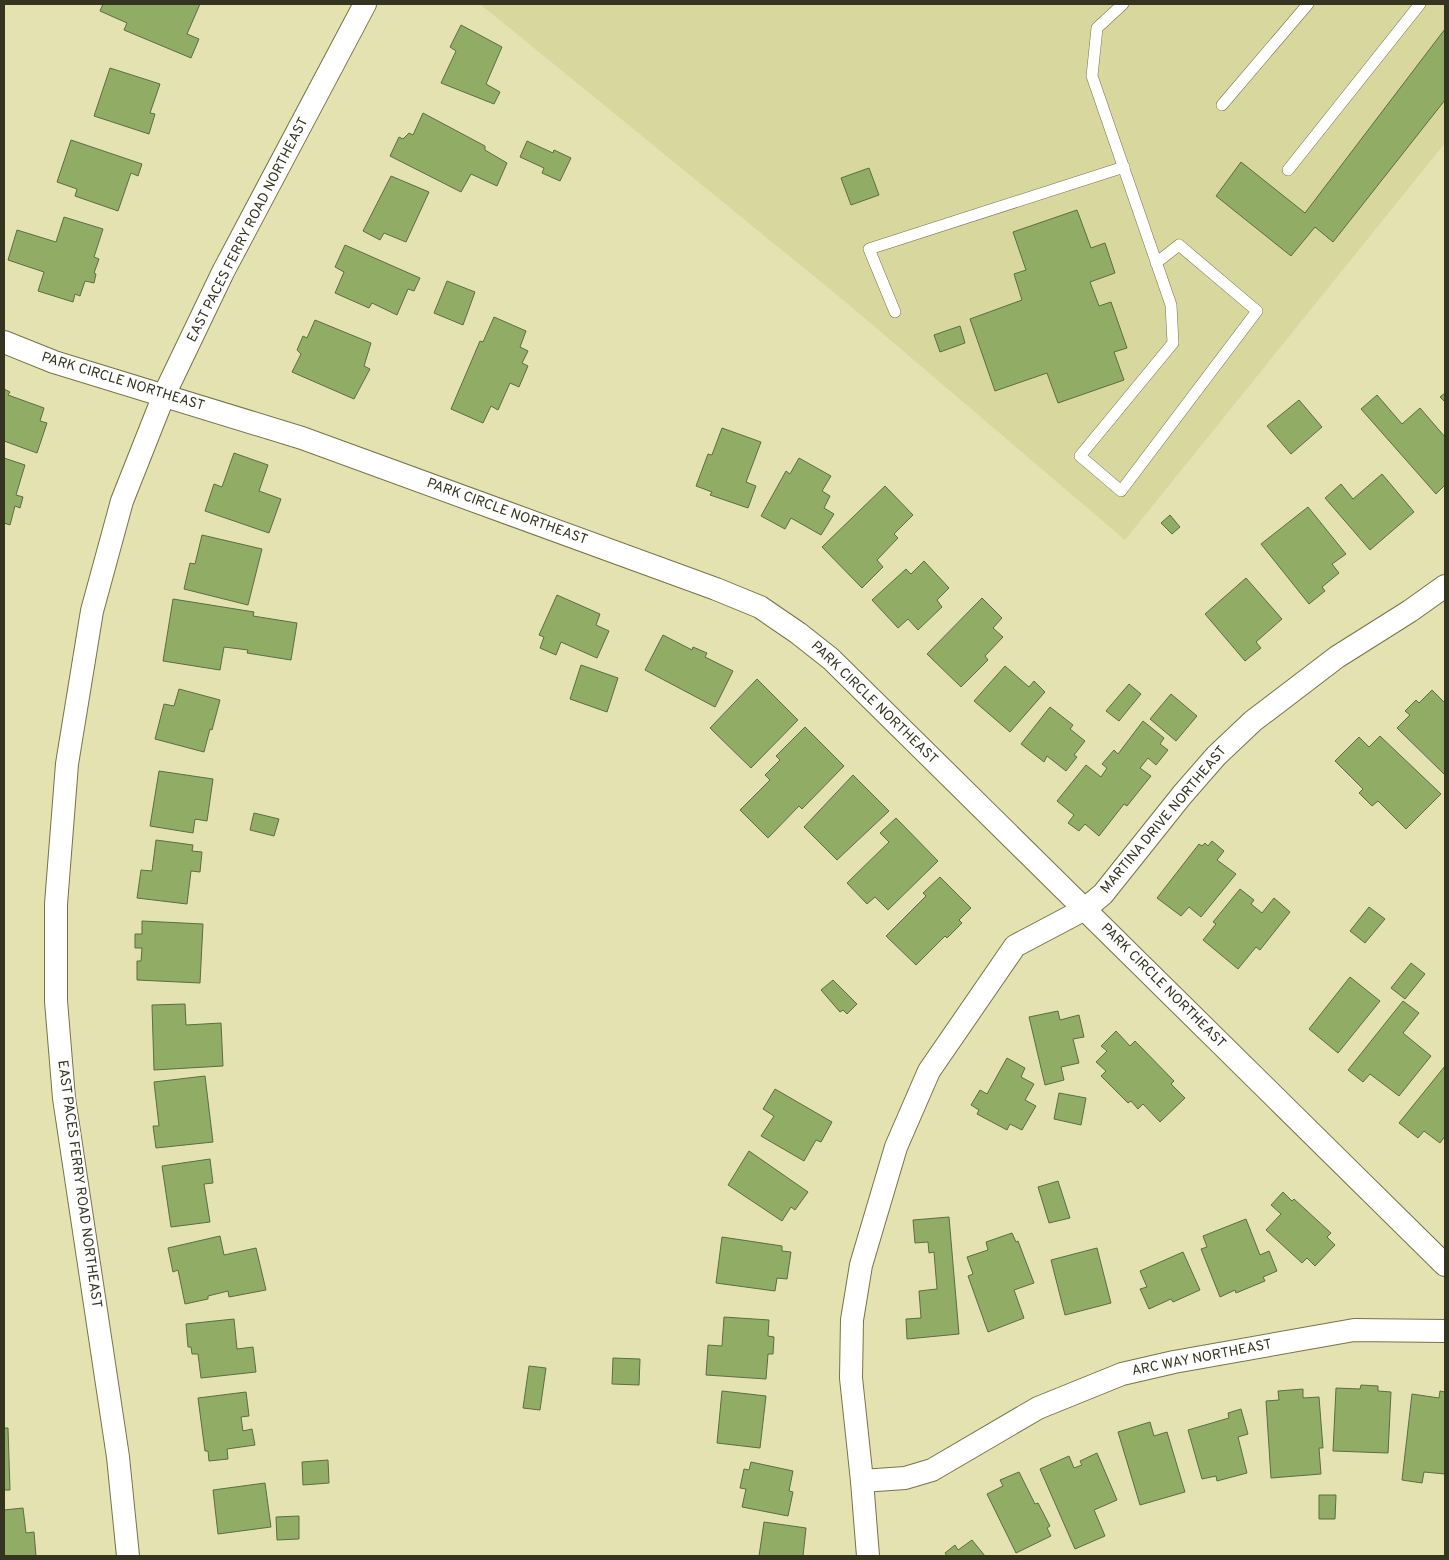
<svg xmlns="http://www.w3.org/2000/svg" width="1449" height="1560" viewBox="0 0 1449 1560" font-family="Overpass,sans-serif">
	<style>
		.built { fill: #d8d79d }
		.building { fill: #90ac65; stroke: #5c6d43 }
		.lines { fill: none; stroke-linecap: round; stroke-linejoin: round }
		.service-casing { stroke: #767447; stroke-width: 12 }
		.minor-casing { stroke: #767447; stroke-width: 24 }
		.service { stroke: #fff; stroke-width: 11 }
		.minor { stroke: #fff; stroke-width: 22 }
		.labels { text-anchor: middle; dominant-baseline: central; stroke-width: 4; stroke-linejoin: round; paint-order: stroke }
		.street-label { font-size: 14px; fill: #343420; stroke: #fff }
	</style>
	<rect width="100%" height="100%" fill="#e4e2b1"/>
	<polygon class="built" points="480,4 1445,4 1445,143 1125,540 848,304"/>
	<g class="building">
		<polygon points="103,4 200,4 187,34 199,39 191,58 124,30 127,23 100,11"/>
		<polygon points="461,25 502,47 486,84 500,92 494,104 441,83 456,51 450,47"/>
		<polygon points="1445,29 1445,100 1333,242 1315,227 1291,256 1216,196 1241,162 1305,213"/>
		<polygon points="110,68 160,84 150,113 155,114 149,134 94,116"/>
		<polygon points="423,113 485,146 485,150 507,163 497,186 471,174 461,192 390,156 399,137 403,139 409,133 413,135"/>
		<polygon points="71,140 142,164 138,176 131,173 118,211 75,196 77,189 57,182"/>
		<polygon points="527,141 553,153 554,150 571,158 560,181 542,173 544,168 520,157"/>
		<polygon points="869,168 879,195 851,205 841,178"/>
		<polygon points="391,176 429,192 406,242 384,233 380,240 363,231"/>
		<polygon points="1077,210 1091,248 1105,243 1115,273 1090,282 1099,306 1111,302 1127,348 1114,352 1124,380 1058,403 1047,373 995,391 970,319 1022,300 1014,274 1026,270 1013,232"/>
		<polygon points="64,217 103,229 94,257 99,259 94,273 96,274 94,283 85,281 80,296 75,294 73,302 38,291 44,272 8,260 17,230 56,242"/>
		<polygon points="345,245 420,278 414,291 408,289 397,315 372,303 369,308 335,293 344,272 335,267"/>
		<polygon points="447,281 475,292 463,325 434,313"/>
		<polygon points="494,317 526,331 520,347 528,351 522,363 528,366 519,387 510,383 498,410 491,406 483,423 451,409 480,341 483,342"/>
		<polygon points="315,320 371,343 364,366 370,369 354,399 292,372 301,354 297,350 303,336 307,338"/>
		<polygon points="960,326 965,343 940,352 934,335"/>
		<polygon points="4,389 10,392 8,395 44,408 40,421 47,423 37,453 4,441"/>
		<polygon points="1445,393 1445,402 1440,397"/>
		<polygon points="1377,395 1402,424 1420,408 1445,437 1445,485 1436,494 1361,409"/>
		<polygon points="1299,400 1322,427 1291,454 1267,426"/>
		<polygon points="722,428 761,442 746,482 756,486 748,508 710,495 712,492 696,486 708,454 712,455"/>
		<polygon points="234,453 268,465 259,491 281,499 269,533 205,511 214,484 222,487"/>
		<polygon points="4,458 25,465 16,495 23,497 20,508 15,506 10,525 4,523"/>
		<polygon points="799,458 831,476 822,491 830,496 824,508 834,514 821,535 791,518 785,529 761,516 786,471 790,474"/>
		<polygon points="1382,474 1414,512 1370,550 1325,498 1341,484 1353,499"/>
		<polygon points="885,486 913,515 894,534 898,538 877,560 883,567 862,588 822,547"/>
		<polygon points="1308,507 1346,554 1332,564 1339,573 1322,587 1325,591 1309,604 1261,544"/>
		<polygon points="1170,515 1180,527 1172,534 1161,523"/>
		<polygon points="202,535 262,549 248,605 184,589 190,563 195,564"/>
		<polygon points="924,561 949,588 937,600 942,607 918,630 908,619 898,628 872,600 906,569 911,574"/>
		<polygon points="1246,578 1282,619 1256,642 1261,648 1245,661 1205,614"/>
		<polygon points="557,595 600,614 596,625 609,631 597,658 561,642 556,655 540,648 544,637 539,635"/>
		<polygon points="982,598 1002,618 993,628 1003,637 985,656 988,660 961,687 927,654"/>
		<polygon points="173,599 254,612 253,616 297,623 291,660 247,653 248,650 224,647 220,670 163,661"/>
		<polygon points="663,635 692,650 693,647 707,653 705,657 733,671 715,707 645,670"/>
		<polygon points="581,665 618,678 607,712 570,699"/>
		<polygon points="1005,666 1029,687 1034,681 1045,692 1010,732 974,701"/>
		<polygon points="757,679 798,720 751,768 710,728"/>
		<polygon points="1129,684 1141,694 1119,721 1106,711"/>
		<polygon points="179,689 220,700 212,730 210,729 204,752 155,739 164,704 174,706"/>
		<polygon points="1432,690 1445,703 1445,775 1397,728 1410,715 1405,711 1416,700 1419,703"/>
		<polygon points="1171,694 1197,716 1176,741 1150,719"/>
		<polygon points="1050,707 1073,725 1070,729 1085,741 1074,755 1077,757 1066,771 1047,756 1044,762 1021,744"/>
		<polygon points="1143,721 1164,738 1160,744 1168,750 1156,765 1148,758 1140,768 1151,776 1127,806 1124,804 1099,836 1085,824 1079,831 1068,823 1074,815 1057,801 1086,765 1101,777 1107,768 1102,764 1114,750 1118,754"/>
		<polygon points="805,727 844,766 802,809 799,806 768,838 740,810 770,780 765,775 780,760 776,756"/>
		<polygon points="1380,736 1441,794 1406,829 1378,801 1372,806 1359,793 1363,789 1335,761 1359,737 1369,747"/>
		<polygon points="159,771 213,779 207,821 195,819 193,833 150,826"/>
		<polygon points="853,775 889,811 837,860 804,827"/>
		<polygon points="254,813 279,819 274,836 250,830"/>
		<polygon points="896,818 938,861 888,910 875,897 867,904 847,883 889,842 880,833"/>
		<polygon points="156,840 193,845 192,851 202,852 200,872 191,871 187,904 137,898 141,870 152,871"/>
		<polygon points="1212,841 1224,851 1217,860 1236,874 1201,917 1189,907 1181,916 1157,898 1199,844 1202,846 1205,843 1208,846"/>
		<polygon points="940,877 971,908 959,920 962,923 947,938 945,936 916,965 886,936 926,896 923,893"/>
		<polygon points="1240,889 1254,900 1251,904 1262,913 1274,898 1290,912 1260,950 1256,947 1238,969 1203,940 1216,924 1213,922"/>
		<polygon points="1369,907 1385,919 1365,943 1350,931"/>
		<polygon points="142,921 203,924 200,983 137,980 137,961 141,961 142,948 135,948 135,934 142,934"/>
		<polygon points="1411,963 1425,974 1405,999 1391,988"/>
		<polygon points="1350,977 1380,1001 1338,1053 1309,1029"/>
		<polygon points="833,980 857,1004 847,1014 843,1010 840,1012 821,990"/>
		<polygon points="1403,1001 1419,1013 1403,1033 1431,1056 1399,1096 1370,1074 1363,1082 1348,1070"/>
		<polygon points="185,1004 186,1025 221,1023 223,1066 154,1070 152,1005"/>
		<polygon points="1058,1011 1060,1020 1079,1015 1084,1037 1073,1039 1079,1063 1061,1067 1064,1080 1045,1085 1029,1017"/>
		<polygon points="1116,1031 1130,1046 1135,1041 1174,1081 1171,1084 1185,1098 1160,1122 1143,1104 1138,1109 1131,1101 1128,1103 1101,1076 1106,1071 1096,1062 1107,1051 1101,1046"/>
		<polygon points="1007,1058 1025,1068 1021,1077 1034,1084 1025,1100 1036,1106 1022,1130 1010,1124 1007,1130 977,1114 979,1110 971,1105 980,1090 987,1094"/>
		<polygon points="1445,1066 1445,1136 1440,1143 1424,1131 1418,1138 1399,1123"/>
		<polygon points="205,1076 213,1142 156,1148 153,1126 159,1126 154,1082"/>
		<polygon points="775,1089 832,1122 821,1142 816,1140 804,1161 761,1136 774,1116 763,1109"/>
		<polygon points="1059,1093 1086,1098 1081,1125 1054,1119"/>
		<polygon points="749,1151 808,1192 795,1210 791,1207 782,1221 728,1185"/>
		<polygon points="210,1159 213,1183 204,1184 210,1222 171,1227 162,1166"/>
		<polygon points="1058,1181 1070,1218 1049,1223 1038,1187"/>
		<polygon points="1283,1192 1292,1201 1294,1199 1331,1233 1327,1237 1335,1245 1315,1266 1307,1258 1302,1263 1266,1230 1281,1214 1271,1205"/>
		<polygon points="949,1217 959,1334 907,1339 906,1319 921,1318 919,1291 937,1289 934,1252 929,1253 928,1242 915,1243 913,1220"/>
		<polygon points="1246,1219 1260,1255 1269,1251 1277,1271 1263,1277 1265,1281 1236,1293 1235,1290 1220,1297 1201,1249 1207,1247 1203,1236"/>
		<polygon points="1012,1233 1016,1242 1018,1241 1034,1283 1014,1290 1024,1318 988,1332 968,1276 973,1274 967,1257 988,1250 986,1242"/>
		<polygon points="220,1236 224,1255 256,1248 266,1290 229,1297 228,1291 208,1296 208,1299 185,1304 178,1270 173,1272 168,1248"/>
		<polygon points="722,1237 782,1246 782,1251 791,1252 787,1279 777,1278 775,1291 716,1283"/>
		<polygon points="1097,1248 1111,1303 1065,1315 1051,1260"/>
		<polygon points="1183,1252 1200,1290 1173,1302 1171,1299 1149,1309 1140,1289 1147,1287 1140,1271"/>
		<polygon points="724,1317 769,1320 768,1336 774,1337 773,1354 768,1354 766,1379 706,1375 708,1345 722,1346"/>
		<polygon points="234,1319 237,1349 253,1347 256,1372 201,1378 198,1354 192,1354 191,1347 188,1347 186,1324"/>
		<polygon points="613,1358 640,1359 639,1385 612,1384"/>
		<polygon points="529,1366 546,1368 540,1410 523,1408"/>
		<polygon points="1361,1385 1378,1386 1378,1391 1391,1392 1388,1453 1333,1451 1336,1388 1360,1389"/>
		<polygon points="1303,1389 1303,1398 1319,1397 1323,1448 1319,1448 1321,1474 1271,1478 1266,1401 1279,1400 1278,1391"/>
		<polygon points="722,1391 766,1396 760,1448 717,1443"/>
		<polygon points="1440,1391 1445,1392 1445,1474 1424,1472 1422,1483 1402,1480 1412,1394 1439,1398"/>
		<polygon points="246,1392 249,1416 241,1417 243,1431 252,1429 255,1445 227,1449 228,1459 209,1461 208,1451 205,1451 198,1398"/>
		<polygon points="1241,1409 1248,1434 1238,1437 1247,1473 1217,1481 1216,1476 1202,1479 1188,1430 1229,1418 1228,1413"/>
		<polygon points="1150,1422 1154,1436 1167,1432 1185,1492 1140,1505 1118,1432"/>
		<polygon points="4,1428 8,1428 10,1490 4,1490"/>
		<polygon points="1097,1453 1117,1500 1094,1510 1105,1536 1075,1549 1040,1469 1069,1456 1074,1468 1082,1465 1080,1461"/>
		<polygon points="328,1460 329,1483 303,1485 302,1462"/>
		<polygon points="751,1462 793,1471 789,1491 793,1492 788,1516 742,1507 746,1489 740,1488 744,1469 749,1470"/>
		<polygon points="1019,1472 1035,1504 1038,1503 1050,1526 1047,1528 1051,1536 1016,1553 987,1494 1003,1486 1000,1480"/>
		<polygon points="265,1483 271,1527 218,1534 213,1490"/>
		<polygon points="1319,1495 1336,1495 1335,1519 1319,1519"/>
		<polygon points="23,1508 26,1533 34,1532 36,1556 4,1556 4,1510"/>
		<polygon points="299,1516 299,1539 277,1540 276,1517"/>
		<polygon points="764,1522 806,1528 803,1556 759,1556"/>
		<polygon points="972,1540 985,1556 947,1556 945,1553 955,1545 958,1550"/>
	</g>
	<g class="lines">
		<defs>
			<g id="service">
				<polyline points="1123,4 1097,28 1092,76 1171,305 1173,343 1080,456 1121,491 1257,311 1179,245 1156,263"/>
				<polyline points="1222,105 1308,4"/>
				<polyline points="1288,170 1420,4"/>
				<polyline points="895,312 869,249 1124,167"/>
			</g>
			<g id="minor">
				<polyline points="4,342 54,362 302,438 716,589 760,607 798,633 831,659 1445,1265"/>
				<polyline points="862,1481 905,1478 932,1470 1038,1408 1122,1374 1174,1362 1354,1330 1445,1331"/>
				<polyline points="128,1556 118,1457 64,1098 56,1001 56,904 67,764 92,611 122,501 164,395 223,272 365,4"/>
				<polyline points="868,1556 862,1481 851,1378 852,1320 861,1265 896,1147 929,1071 1015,946 1085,909 1103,894 1182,795 1216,756 1253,721 1337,657 1410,611 1445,586"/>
			</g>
		</defs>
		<use href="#service" class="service-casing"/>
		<use href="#minor" class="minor-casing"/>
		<use href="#service" class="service"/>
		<use href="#minor" class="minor"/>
	</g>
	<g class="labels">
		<g class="street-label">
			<text transform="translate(248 230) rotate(-63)">EAST PACES FERRY ROAD NORTHEAST</text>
			<text transform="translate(123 382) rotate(17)">PARK CIRCLE NORTHEAST</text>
			<text transform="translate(507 512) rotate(20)">PARK CIRCLE NORTHEAST</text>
			<text transform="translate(874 703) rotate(44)">PARK CIRCLE NORTHEAST</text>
			<text transform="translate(1164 820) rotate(-50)">MARTINA DRIVE NORTHEAST</text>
			<text transform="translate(1163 986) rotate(45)">PARK CIRCLE NORTHEAST</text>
			<text transform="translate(79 1184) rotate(82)">EAST PACES FERRY ROAD NORTHEAST</text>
			<text transform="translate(1202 1358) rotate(-11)">ARC WAY NORTHEAST</text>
		</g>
	</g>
	<rect width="1449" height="1560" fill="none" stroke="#343420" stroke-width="10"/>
</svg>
